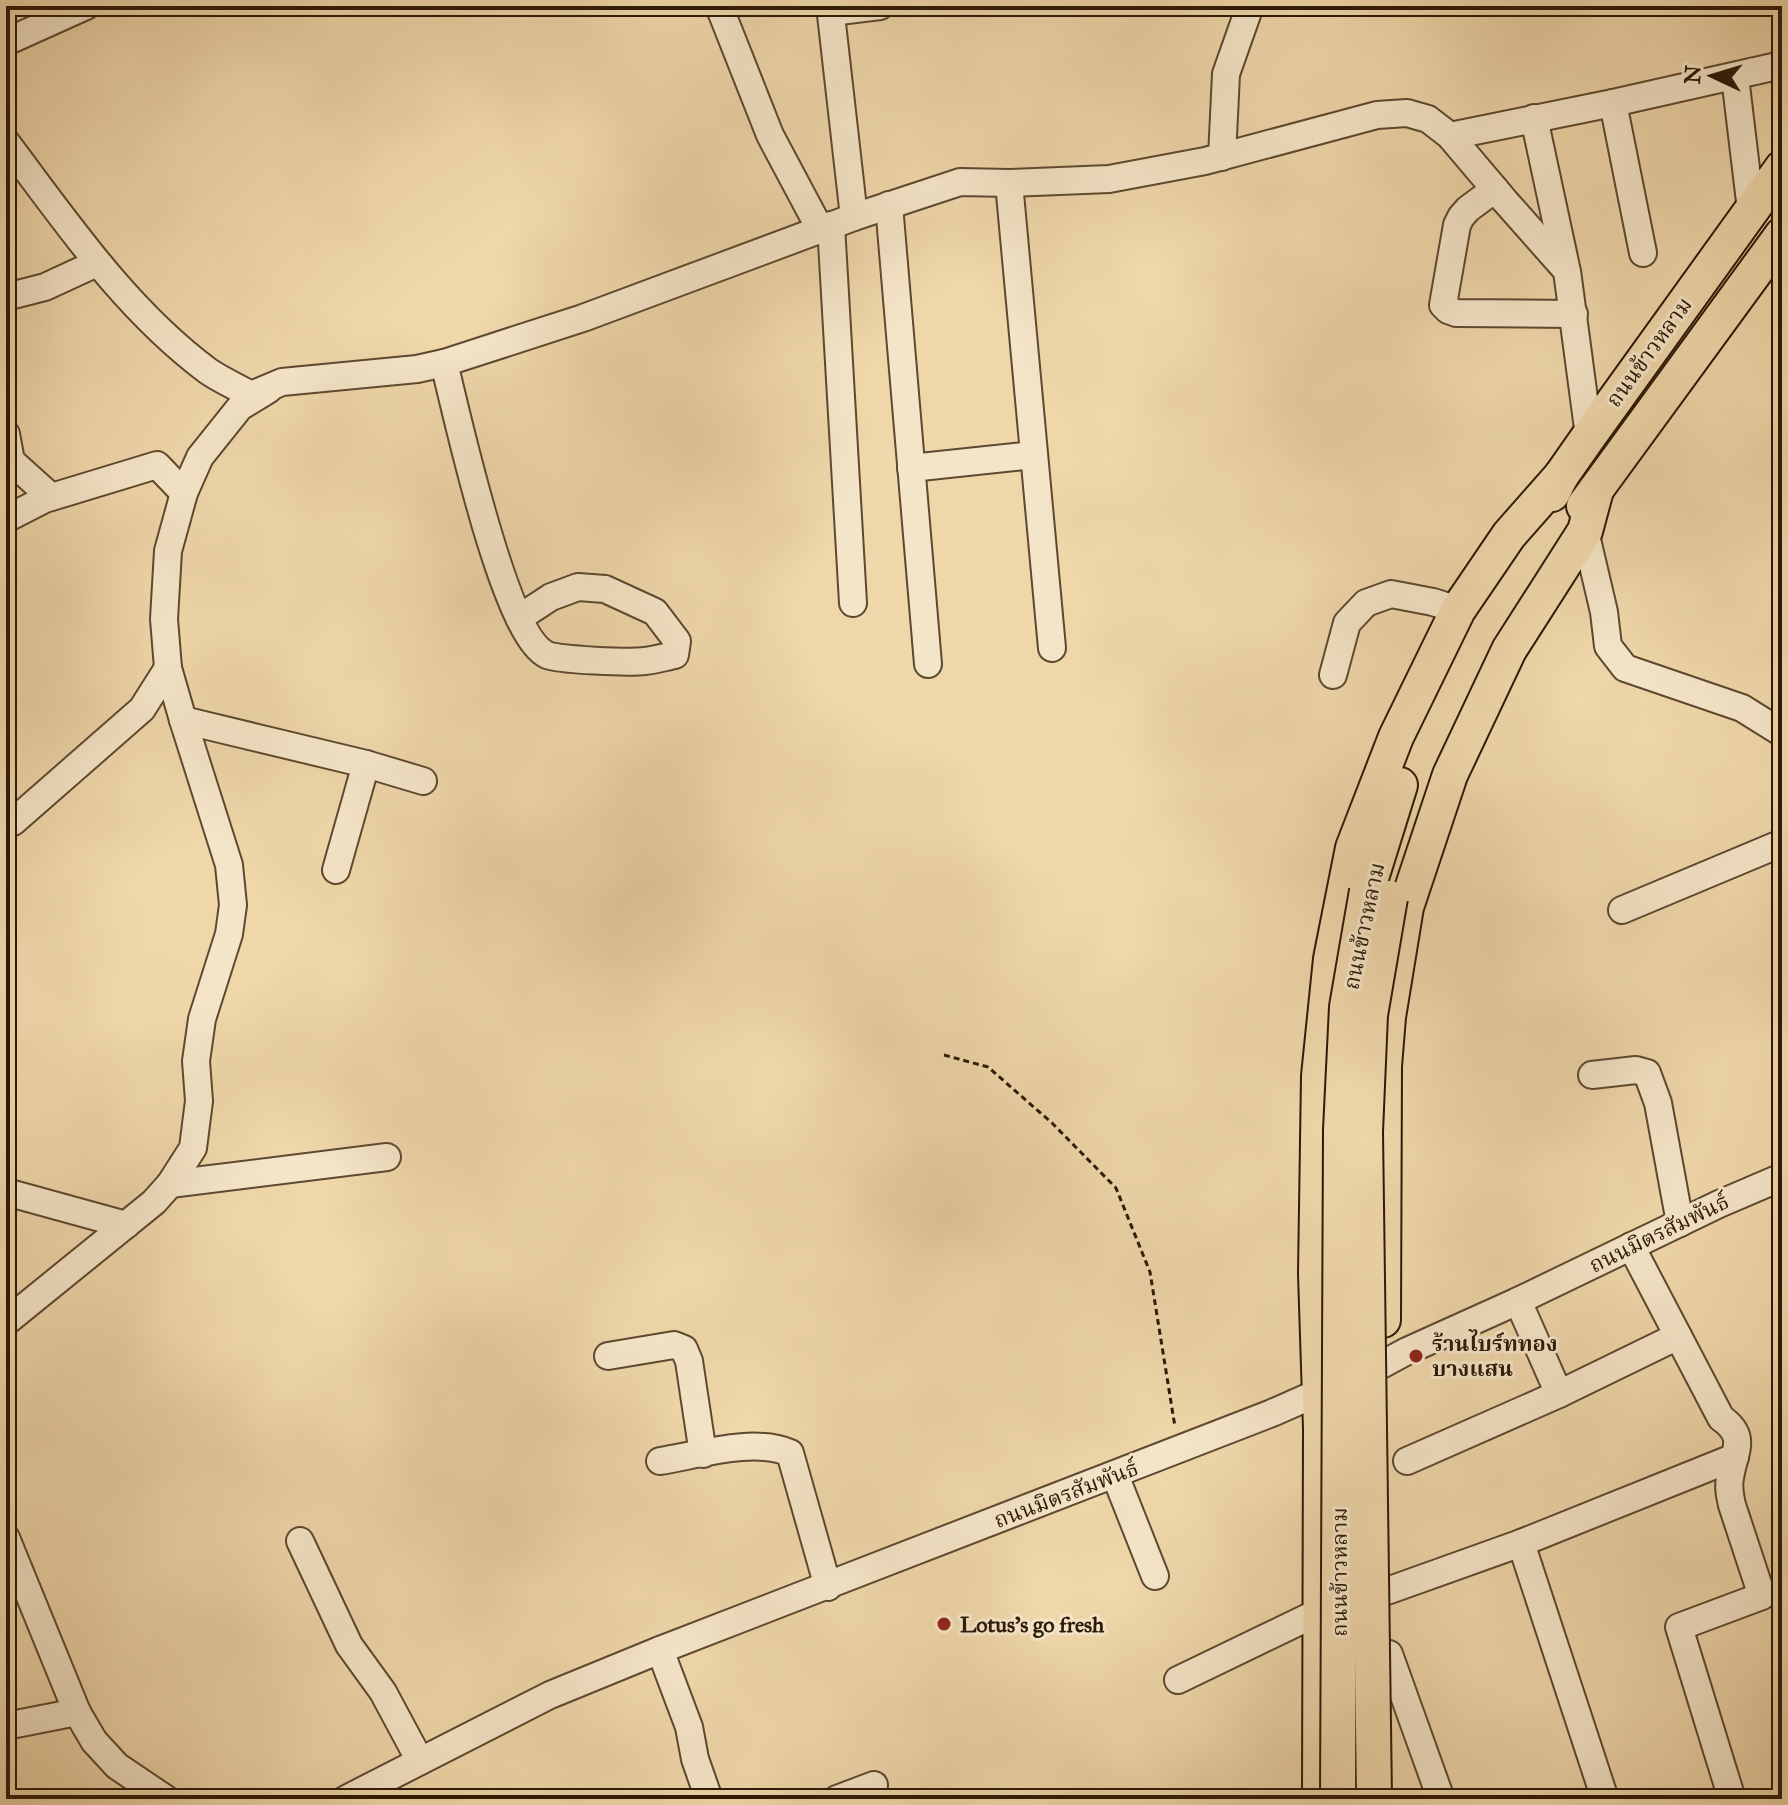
<svg xmlns="http://www.w3.org/2000/svg" width="1788" height="1805" viewBox="0 0 1788 1805" font-family="'IM FELL Great Primer','Noto Serif Thai',serif">
	<style>
		.lines { fill: none; stroke-linecap: round; stroke-linejoin: round }
		.minor-casing { stroke: #5d4830; stroke-width: 30 }
		.major-casing { stroke: #2c1907; stroke-width: 38 }
		.path { stroke: #2c1907; stroke-width: 3; stroke-dasharray: 6 4; stroke-linecap: butt }
		.minor { stroke: #f5e5c8; stroke-width: 26 }
		.major { stroke: #efd7aa; stroke-width: 34 }
		.major-bridge-casing { stroke: #2c1907; stroke-width: 38; stroke-linecap: butt }
		.major-bridge { stroke: #efd7aa; stroke-width: 34 }
		.poi-dot { fill: #8f2418; stroke: #f5e5c8; stroke-width: 3 }
		.labels { text-anchor: middle; dominant-baseline: central; stroke-width: 6; stroke-linejoin: round; paint-order: stroke }
		.street-label { font-size: 22px; fill: #2c1907; stroke: #f5e5c8 }
		.poi-label { font-size: 22px; font-weight: bold; fill: #2c1907; stroke: #f5e5c8; text-anchor: start }
	</style>
	<rect width="100%" height="100%" fill="#efd7aa"/>
	<filter id="stains"><feTurbulence type="fractalNoise" baseFrequency=".0025" numOctaves="4"/><feColorMatrix values="0 0 0 0 .2 0 0 0 0 .09 0 0 0 0 .02 0 0 0 .5 -.17"/></filter>
	<radialGradient id="worn" r=".72"><stop offset=".6" stop-color="#630" stop-opacity="0"/><stop offset="1" stop-color="#630" stop-opacity=".3"/></radialGradient>
	<g class="lines">
		<defs>
			<g id="minor">
				<polyline points="719,6 770,135 820,229"/>
				<polyline points="830,6 854,217"/>
				<polyline points="831,12 880,6"/>
				<polyline points="6,42 86,6"/>
				<polyline points="1735,77 1751,210"/>
				<polyline points="1613,103 1643,253"/>
				<polyline points="1534,118 1566,267"/>
				<polyline points="1450,136 1613,103 1782,65"/>
				<path d="M6,142C67,223 125,309 208,371C221,380 237,387 251,395L282,382L417,369L444,363L583,318L854,217L960,182L1009,183L1109,179L1205,161L1377,115L1407,113L1428,119L1450,136L1505,201L1567,271L1589,436"/>
				<polyline points="1222,157 1226,74 1250,6"/>
				<polyline points="1009,183 1052,648"/>
				<polyline points="1495,189 1468,209 1461,217 1457,225 1443,305 1448,310 1456,313 1574,314"/>
				<polyline points="889,205 928,664"/>
				<polyline points="831,225 853,603"/>
				<polyline points="6,297 45,287 97,263"/>
				<path d="M444,363C457,414 504,635 547,655C560,660 629,663 645,661C655,660 665,657 675,655L677,641L655,612L605,589L578,587L551,597L519,618"/>
				<polyline points="6,434 11,461 51,497"/>
				<polyline points="911,468 1034,455"/>
				<polyline points="6,519 45,499 157,465 184,493"/>
				<polyline points="1585,531 1604,612 1608,646 1625,668 1742,708 1782,733"/>
				<polyline points="1333,675 1347,623 1366,603 1391,594 1433,602 1458,610"/>
				<polyline points="183,720 366,764 423,781"/>
				<polyline points="6,823 13,822 142,709 168,668"/>
				<polyline points="336,870 366,764"/>
				<polyline points="1622,910 1782,843"/>
				<polyline points="1592,1075 1636,1070 1647,1073 1658,1103 1680,1223"/>
				<polyline points="170,1184 387,1157"/>
				<polyline points="6,1192 126,1225"/>
				<path d="M1631,1246L1721,1418C1748,1437 1734,1451 1730,1478C1728,1487 1730,1496 1732,1505L1762,1596L1679,1627L1732,1799"/>
				<polyline points="1518,1301 1559,1394"/>
				<polyline points="6,1322 154,1202 170,1184 193,1148 199,1101 196,1061 202,1019 229,934 233,905 229,865 183,720 168,668 164,619 168,551 184,493 200,457 240,407 268,390"/>
				<polyline points="608,1356 674,1345 684,1349 689,1361 703,1454"/>
				<path d="M660,1461C698,1455 755,1437 790,1453L828,1587"/>
				<polyline points="1407,1461 1559,1394 1678,1336"/>
				<polyline points="1115,1475 1155,1576"/>
				<polyline points="6,1538 77,1712 94,1741 117,1766 166,1799"/>
				<polyline points="300,1541 349,1645 383,1692 420,1761"/>
				<polyline points="1521,1543 1605,1799"/>
				<polyline points="1387,1591 1521,1543 1735,1457"/>
				<polyline points="660,1650 689,1727 695,1759 709,1799"/>
				<polyline points="1389,1654 1441,1799"/>
				<polyline points="1178,1680 1321,1611"/>
				<polyline points="6,1726 77,1712"/>
				<polyline points="346,1799 550,1695 660,1650 1272,1413 1383,1364 1407,1351 1518,1301 1719,1204 1782,1177"/>
				<polyline points="837,1799 874,1785"/>
			</g>
			<g id="major">
				<polyline points="1552,494 1561,476 1589,436 1782,168"/>
				<polyline points="1584,506 1782,235"/>
				<polyline points="1367,891 1400,785"/>
				<polyline points="1383,1320 1384,1066 1388,1017 1406,907 1450,775 1509,650 1585,531 1596,490"/>
				<polyline points="1320,1799 1321,1429 1316,1274 1319,1076 1331,959 1353,848 1396,737 1458,610 1509,535 1561,476"/>
			</g>
		</defs>
		<use href="#minor" class="minor-casing"/>
		<use href="#major" class="major-casing"/>
		<polyline class="path" points="944,1055 988,1067 1052,1123 1116,1188 1150,1272 1175,1427"/>
		<use href="#minor" class="minor"/>
		<use href="#major" class="major"/>
		<defs>
			<g id="major-bridge">
				<polyline points="1338,1799 1341,1130 1347,1007 1367,891"/>
				<polyline points="1374,1799 1365,1132 1370,1015 1390,898"/>
			</g>
		</defs>
		<use href="#major-bridge" class="major-bridge-casing"/>
		<use href="#major-bridge" class="major-bridge"/>
	</g>
	<g class="poi-dot">
		<circle cx="1416" cy="1356" r="8"/>
		<circle cx="944" cy="1624" r="8"/>
	</g>
	<g class="labels">
		<g class="street-label">
			<text transform="translate(1649 352) rotate(-54)">ถนนข้าวหลาม</text>
			<text transform="translate(1364 926) rotate(-78)">ถนนข้าวหลาม</text>
			<text transform="translate(1659 1233) rotate(-26)">ถนนมิตรสัมพันธ์</text>
			<text transform="translate(1066 1494) rotate(-21)">ถนนมิตรสัมพันธ์</text>
			<text transform="translate(1339 1572) rotate(-90)">ถนนข้าวหลาม</text>
		</g>
		<g class="poi-label">
			<text x="1432" y="1343">ร้านไบร์ททอง<tspan x="1432" dy="25">บางแสน</tspan></text>
			<text x="960" y="1624">Lotus's go fresh</text>
		</g>
	</g>
	<rect width="1788" height="1805" fill="none" stroke="#efd7aa" stroke-width="32"/>
	<rect x="8" y="8" width="1772" height="1789" fill="none" stroke="#2c1907" stroke-width="4"/>
	<rect x="16" y="16" width="1756" height="1773" fill="none" stroke="#2c1907" stroke-width="2"/>
	<g transform="translate(1712 76) rotate(274)" stroke="#f5e5c8" stroke-width="6" paint-order="stroke">
	<path d="M0-6L14 30L0 20L-14 30Z" fill="#2c1907"/>
	<text y="-12" font-size="22" font-weight="bold" text-anchor="middle" fill="#2c1907">N</text>
	</g>
	<rect width="100%" height="100%" filter="url(#stains)"/>
	<rect width="100%" height="100%" fill="url(#worn)"/>
</svg>
